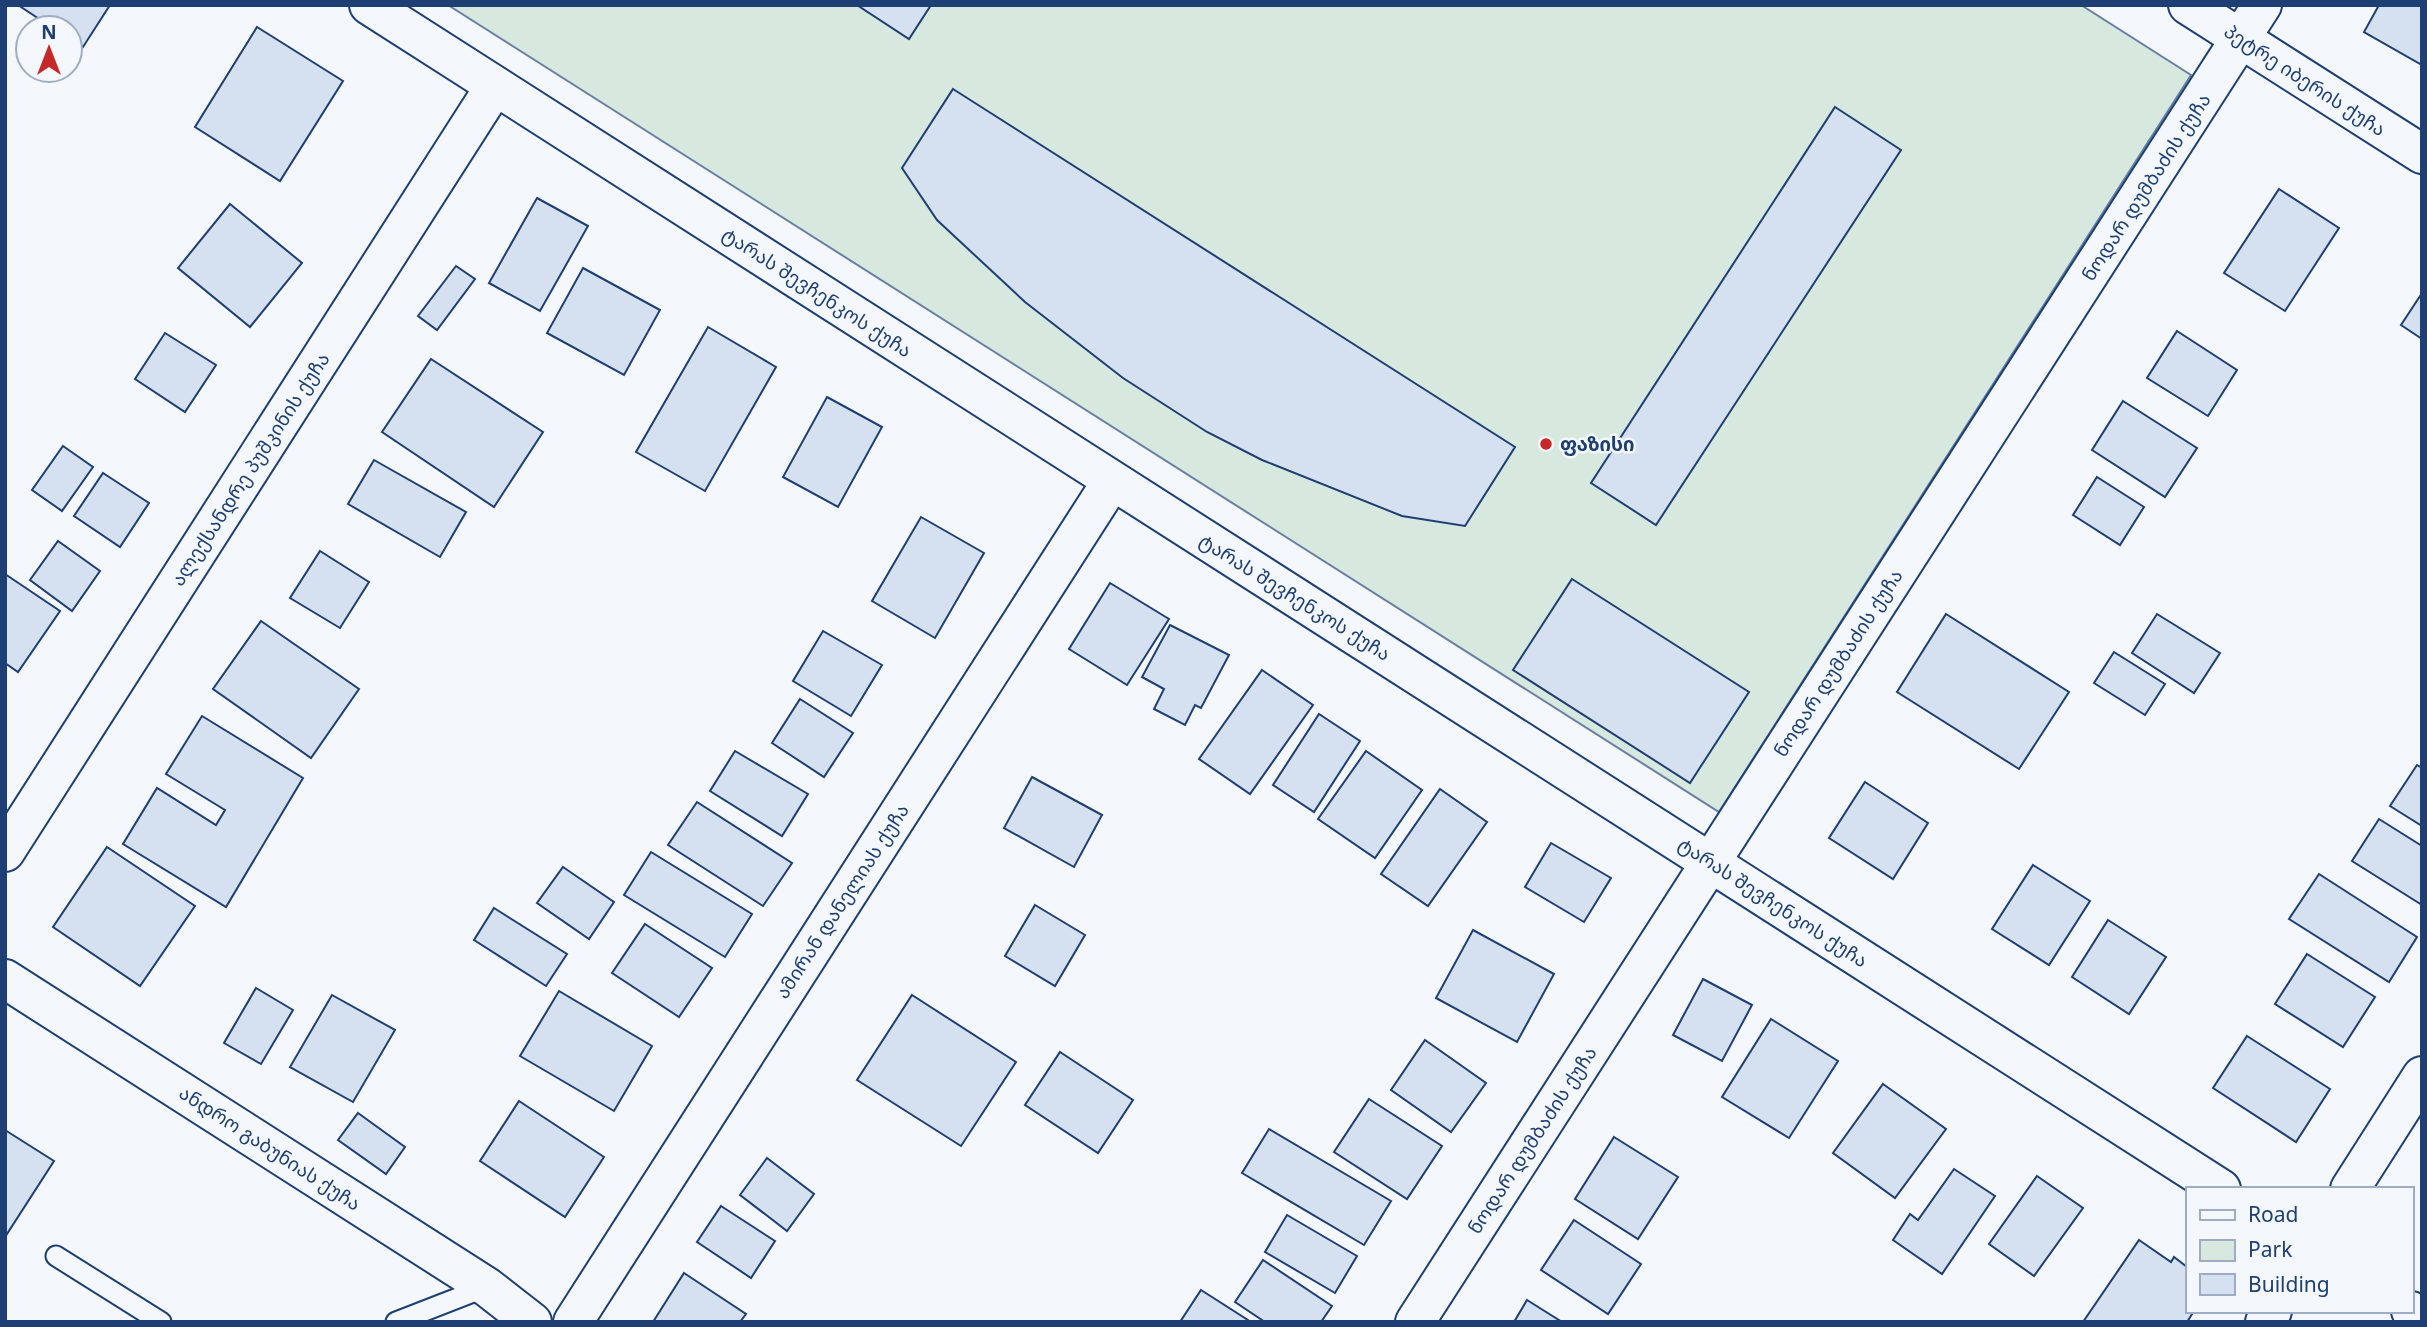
<svg xmlns="http://www.w3.org/2000/svg" width="2427" height="1327" viewBox="0 0 2427 1327" font-family="Georgia,'Noto Sans Georgian',serif">
	<style>
		.green { fill: #d7e8df; stroke: #687fa3; stroke-width: 2 }
		.building { fill: #d5e0f0; stroke: #1d3f73; stroke-width: 2 }
		.lines { fill: none; stroke-linecap: round; stroke-linejoin: round }
		.service-casing { stroke: #1d3f73; stroke-width: 23 }
		.minor-casing { stroke: #1d3f73; stroke-width: 42 }
		.service { stroke: #f4f7fb; stroke-width: 19 }
		.minor { stroke: #f4f7fb; stroke-width: 38 }
		.poi-dot { fill: #c62828; stroke: #f4f7fb; stroke-width: 2.5 }
		.labels { text-anchor: middle; dominant-baseline: central; stroke-width: 5; stroke-linejoin: round; paint-order: stroke }
		.street-label { font-size: 19px; fill: #1d3f73; stroke: #f4f7fb }
		.poi-label { font-size: 19px; font-weight: bold; fill: #1d3f73; stroke: #f4f7fb; text-anchor: start }
	</style>
	<rect width="100%" height="100%" fill="#f4f7fb"/>
	<polygon class="green" points="448,5 2081,5 2191,75 1719,812"/>
	<g class="building">
		<polygon points="18,5 110,5 83,47 70,39 70,28 53,28"/>
		<polygon points="857,5 931,5 909,39"/>
		<polygon points="2379,5 2422,5 2422,65 2364,32"/>
		<polygon points="257,27 343,81 280,181 195,127"/>
		<polygon points="953,89 1515,447 1465,526 1402,516 1262,460 1207,432 1123,378 1025,302 937,220 902,168"/>
		<polygon points="1835,107 1901,150 1656,525 1591,483"/>
		<polygon points="2279,189 2339,228 2285,311 2224,273"/>
		<polygon points="537,198 588,226 540,311 489,283"/>
		<polygon points="230,204 302,263 250,327 178,268"/>
		<polygon points="456,266 475,279 437,330 418,316"/>
		<polygon points="583,268 660,310 624,375 547,333"/>
		<polygon points="2422,293 2422,339 2401,325"/>
		<polygon points="708,327 776,367 705,491 636,452"/>
		<polygon points="2177,331 2237,370 2208,416 2147,378"/>
		<polygon points="165,333 216,365 185,412 135,379"/>
		<polygon points="431,359 543,432 494,507 382,432"/>
		<polygon points="827,397 882,427 838,507 783,477"/>
		<polygon points="2123,401 2197,448 2165,497 2092,450"/>
		<polygon points="63,446 93,467 62,511 32,490"/>
		<polygon points="374,460 466,512 440,557 348,504"/>
		<polygon points="103,473 149,503 120,547 74,516"/>
		<polygon points="2097,477 2144,507 2120,545 2073,515"/>
		<polygon points="921,517 984,553 935,638 872,601"/>
		<polygon points="58,541 100,571 72,611 30,580"/>
		<polygon points="320,551 369,582 340,628 290,598"/>
		<polygon points="5,574 60,611 18,672 5,663"/>
		<polygon points="1572,579 1749,692 1690,783 1513,670"/>
		<polygon points="1110,583 1169,619 1127,685 1069,649"/>
		<polygon points="1946,614 2069,692 2019,769 1897,692"/>
		<polygon points="2157,614 2220,653 2194,693 2132,653"/>
		<polygon points="261,621 359,689 311,758 213,689"/>
		<polygon points="1170,625 1229,655 1201,708 1195,705 1185,725 1154,709 1164,689 1142,677"/>
		<polygon points="823,631 882,665 851,716 793,681"/>
		<polygon points="2114,652 2165,684 2145,715 2094,683"/>
		<polygon points="1262,670 1313,705 1250,794 1199,759"/>
		<polygon points="800,699 853,733 824,777 772,743"/>
		<polygon points="1319,714 1360,741 1314,812 1273,785"/>
		<polygon points="202,716 303,778 226,907 123,844 157,788 216,825 225,810 166,774"/>
		<polygon points="735,751 808,794 782,836 710,791"/>
		<polygon points="1366,751 1422,790 1375,858 1318,819"/>
		<polygon points="2417,765 2422,768 2422,826 2390,806"/>
		<polygon points="1032,777 1102,815 1074,867 1004,828"/>
		<polygon points="1865,782 1928,823 1893,879 1829,838"/>
		<polygon points="1440,789 1487,822 1428,906 1381,874"/>
		<polygon points="697,802 792,863 763,906 668,845"/>
		<polygon points="2379,819 2422,846 2422,905 2352,861"/>
		<polygon points="1551,843 1611,878 1584,922 1525,887"/>
		<polygon points="107,847 195,906 140,986 53,927"/>
		<polygon points="651,852 752,914 725,957 624,895"/>
		<polygon points="2033,865 2090,901 2049,965 1992,929"/>
		<polygon points="563,867 614,902 589,939 537,903"/>
		<polygon points="2319,874 2417,937 2389,982 2289,919"/>
		<polygon points="1035,905 1085,935 1055,986 1005,956"/>
		<polygon points="494,908 567,954 546,986 474,940"/>
		<polygon points="2108,920 2166,957 2129,1014 2072,977"/>
		<polygon points="645,924 712,968 679,1017 612,973"/>
		<polygon points="1473,930 1554,974 1517,1042 1436,998"/>
		<polygon points="2307,954 2375,997 2343,1047 2275,1004"/>
		<polygon points="1703,979 1752,1005 1722,1061 1673,1035"/>
		<polygon points="256,988 293,1010 261,1064 224,1043"/>
		<polygon points="559,991 652,1046 614,1111 520,1056"/>
		<polygon points="332,995 395,1030 353,1102 290,1067"/>
		<polygon points="912,995 1016,1062 961,1146 857,1080"/>
		<polygon points="1771,1019 1838,1061 1789,1138 1722,1097"/>
		<polygon points="2247,1036 2330,1089 2296,1142 2213,1088"/>
		<polygon points="1425,1040 1486,1083 1451,1132 1391,1090"/>
		<polygon points="1060,1052 1133,1100 1098,1153 1025,1105"/>
		<polygon points="1883,1084 1946,1129 1895,1198 1833,1153"/>
		<polygon points="1369,1099 1442,1146 1407,1199 1334,1152"/>
		<polygon points="519,1101 604,1157 565,1217 480,1161"/>
		<polygon points="358,1113 405,1147 386,1174 338,1140"/>
		<polygon points="1269,1129 1391,1201 1364,1245 1242,1173"/>
		<polygon points="5,1130 54,1161 5,1237"/>
		<polygon points="1614,1137 1678,1177 1638,1239 1575,1199"/>
		<polygon points="767,1158 814,1194 787,1231 740,1195"/>
		<polygon points="1954,1169 1995,1196 1942,1274 1893,1240 1910,1214 1918,1220"/>
		<polygon points="2037,1176 2083,1208 2034,1276 1989,1244"/>
		<polygon points="721,1206 775,1241 751,1278 697,1242"/>
		<polygon points="1287,1215 1357,1256 1335,1293 1265,1252"/>
		<polygon points="1574,1220 1641,1264 1608,1314 1541,1270"/>
		<polygon points="2139,1240 2171,1262 2174,1257 2187,1267 2187,1311 2194,1311 2187,1322 2083,1322"/>
		<polygon points="1263,1260 1332,1306 1321,1322 1265,1322 1235,1302"/>
		<polygon points="684,1273 746,1314 740,1322 653,1322"/>
		<polygon points="1201,1290 1251,1322 1180,1322"/>
		<polygon points="1527,1300 1562,1322 1514,1322"/>
	</g>
	<g class="lines">
		<defs>
			<g id="service">
				<polyline points="56,1256 161,1322"/>
				<polyline points="396,1322 486,1287"/>
			</g>
			<g id="minor">
				<polyline points="369,5 2221,1189"/>
				<polyline points="2188,5 2422,154"/>
				<polyline points="5,852 495,86"/>
				<polyline points="5,979 487,1287 532,1322"/>
				<polyline points="2350,1189 2422,1076"/>
				<polyline points="2411,1311 2422,1318"/>
				<polyline points="573,1322 1112,481"/>
				<polyline points="1415,1322 2262,5"/>
				<polyline points="2265,1322 2272,1311"/>
			</g>
		</defs>
		<use href="#service" class="service-casing"/>
		<use href="#minor" class="minor-casing"/>
		<use href="#service" class="service"/>
		<use href="#minor" class="minor"/>
	</g>
	<circle class="poi-dot" cx="1546" cy="444" r="7"/>
	<g class="labels">
		<g class="street-label">
			<text transform="translate(2305 80) rotate(33)">პეტრე იბერის ქუჩა</text>
			<text transform="translate(2146 187) rotate(-57)">ნოდარ დუმბაძის ქუჩა</text>
			<text transform="translate(817 292) rotate(33)">ტარას შევჩენკოს ქუჩა</text>
			<text transform="translate(250 469) rotate(-57)">ალექსანდრე პუშკინის ქუჩა</text>
			<text transform="translate(1295 597) rotate(32)">ტარას შევჩენკოს ქუჩა</text>
			<text transform="translate(1838 663) rotate(-57)">ნოდარ დუმბაძის ქუჩა</text>
			<text transform="translate(842 901) rotate(-57)">ამირან დანელიას ქუჩა</text>
			<text transform="translate(1773 902) rotate(33)">ტარას შევჩენკოს ქუჩა</text>
			<text transform="translate(1532 1140) rotate(-57)">ნოდარ დუმბაძის ქუჩა</text>
			<text transform="translate(270 1148) rotate(33)">ანდრო გაბუნიას ქუჩა</text>
		</g>
		<g class="poi-label">
			<text x="1560" y="444">ფაზისი</text>
		</g>
	</g>
	<rect width="2427" height="1327" fill="none" stroke="#1d3f73" stroke-width="14"/>
	<rect x="2186" y="1187" width="228" height="126" fill="#f4f7fb" stroke="#9eadc5" stroke-width="2"/>
	<rect x="2200" y="1210" width="35" height="10" fill="#f4f7fb" stroke="#9eadc5" stroke-width="2"/>
	<text x="2248" y="1222" font-size="21" fill="#1d3f73">Road</text>
	<rect x="2200" y="1240" width="35" height="21" fill="#d7e8df" stroke="#9eadc5" stroke-width="2"/>
	<text x="2248" y="1257" font-size="21" fill="#1d3f73">Park</text>
	<rect x="2200" y="1274" width="35" height="21" fill="#d5e0f0" stroke="#9eadc5" stroke-width="2"/>
	<text x="2248" y="1292" font-size="21" fill="#1d3f73">Building</text>
	<g transform="translate(49 49)"><circle r="33" fill="#f4f7fb" stroke="#9eadc5" stroke-width="2"/>
	<path d="M0-5L12 26L0 18L-12 26Z" fill="#c62828"/>
	<text y="-10" font-size="19" font-weight="bold" text-anchor="middle" fill="#1d3f73">N</text>
	</g>
</svg>
